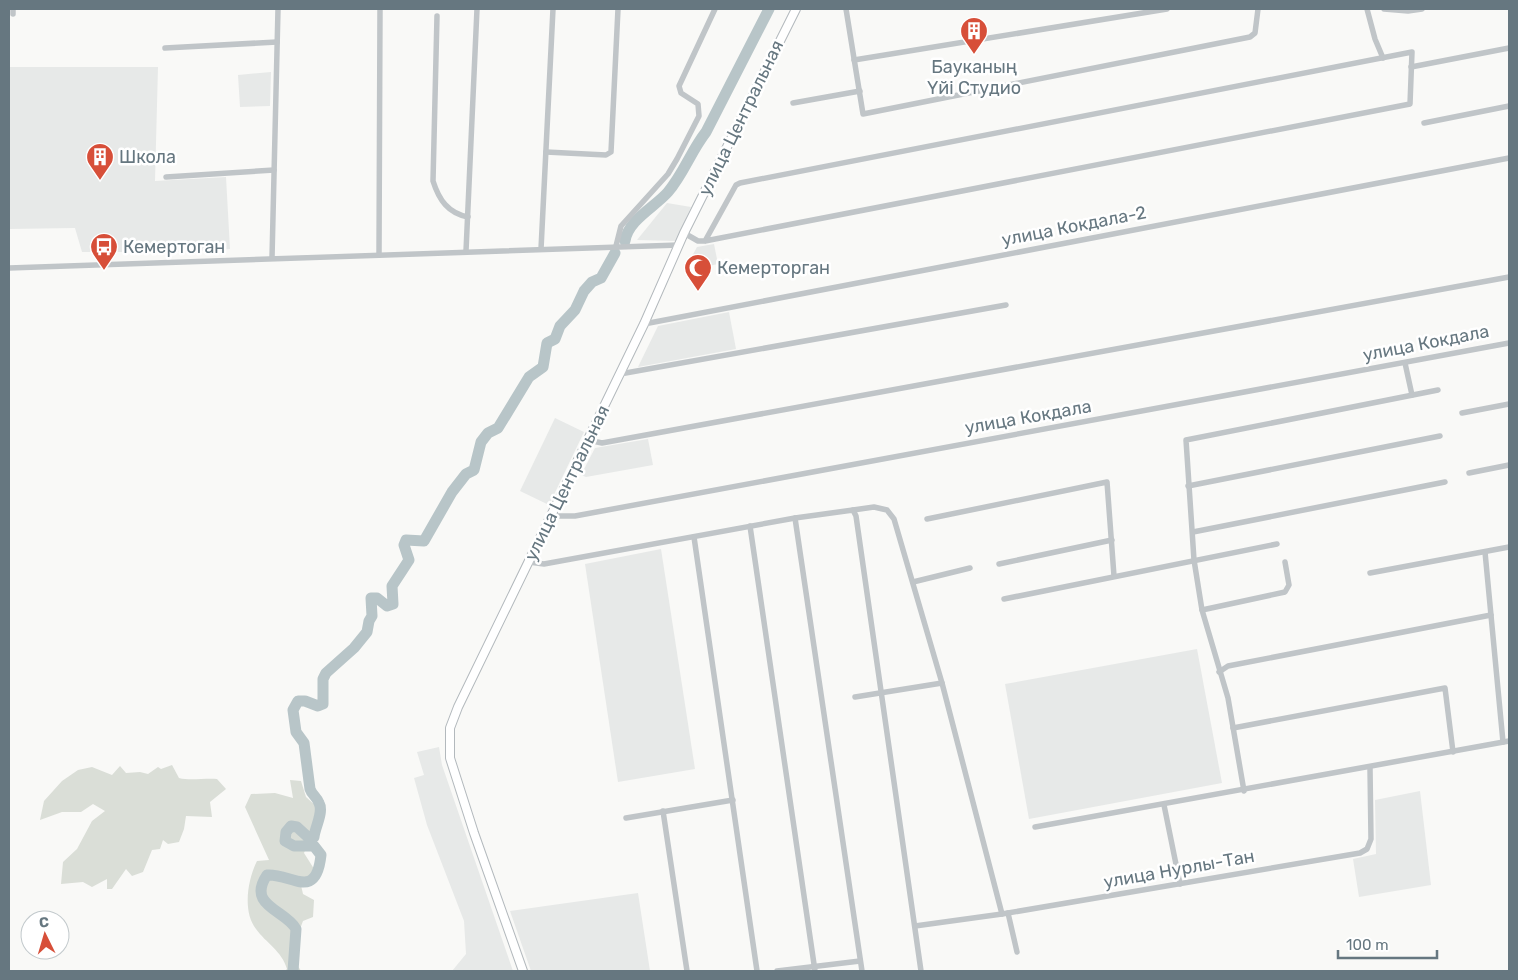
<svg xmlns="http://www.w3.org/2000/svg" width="1518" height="980" viewBox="0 0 1518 980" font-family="Rubik,sans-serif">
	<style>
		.built { fill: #e7e9e8 }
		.green { fill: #daded7 }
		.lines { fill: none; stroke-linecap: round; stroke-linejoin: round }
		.river { stroke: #b8c5c8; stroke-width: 11 }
		.secondary-casing { stroke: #b3b9bd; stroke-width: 10 }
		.minor { stroke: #c0c5c8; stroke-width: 5.5 }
		.secondary { stroke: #fff; stroke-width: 8 }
		.labels { text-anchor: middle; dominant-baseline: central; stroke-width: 5; stroke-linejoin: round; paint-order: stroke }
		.poi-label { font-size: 18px; fill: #667780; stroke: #fff; text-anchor: start }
		.street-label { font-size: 18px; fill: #667780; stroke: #fff }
	</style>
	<rect width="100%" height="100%" fill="#f9f9f7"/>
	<g class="built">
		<polygon points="9,67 158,67 155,181 226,177 230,249 189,252 82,252 75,228 9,229"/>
		<polygon points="271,72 270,106 240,107 238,75"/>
		<polygon points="667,203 691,207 676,241 637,240"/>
		<polygon points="714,244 718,264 684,271 697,247"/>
		<polygon points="729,312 736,349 638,367 658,326"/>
		<polygon points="555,418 584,432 549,505 520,491"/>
		<polygon points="648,439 653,465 586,477 581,475 595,448"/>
		<polygon points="661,549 695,769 618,782 585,564"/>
		<polygon points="1197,649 1222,783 1029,819 1005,684"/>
		<polygon points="439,747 442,765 513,971 452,971 466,954 464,921 427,825 414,778 424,775 417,752"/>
		<polygon points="1420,791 1431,885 1359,897 1353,859 1376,854 1375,800"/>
		<polygon points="638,893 650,971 531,971 510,911"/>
	</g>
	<g class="green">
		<path d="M172,765L179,778C190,781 204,778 217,779L226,789L210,802L212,817L186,816L184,829L179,842L168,844L163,840L160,849L152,850L143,872L132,876L126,869L112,889H107V879L92,887L83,882L61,884L63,862L77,849L92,821L105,811L93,804L81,812H62L40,820L44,801L62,781L78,770L92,767L112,775L120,766L126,773L140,772L148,774L158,767L161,769Z"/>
		<path d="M290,780L301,781L306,797L316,806V823L304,853L316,872L300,881L303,894L314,900L313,917L303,921C296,937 300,947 296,963L301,971H285L287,969C282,951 266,943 256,929C242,911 248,879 257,861L269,860L245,807L251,794L275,793L293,798Z"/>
	</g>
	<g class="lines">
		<g class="river">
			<path d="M625,241C628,220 655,207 668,192C684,173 691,151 706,132L769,9"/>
			<path d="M293,971L296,929C286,910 246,906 267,875C291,873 316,902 321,855L314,846H294L285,841L286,832L291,826L297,827L309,838L314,837C315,827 324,812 319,803C317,797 312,795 310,789L304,743L296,732L293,710L298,701H305L318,706L323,704V679L326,673L354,648L367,632L369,621L372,616L371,598H377L387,606L393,604L392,586L409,560L404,545L406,540L424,541L452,492L466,474L474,470L481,442L488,433L498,428L529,377L543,367L547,343L555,339L560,326L575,310L584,291L592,282L601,278L615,253"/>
		</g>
		<defs>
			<polyline id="secondary" points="523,971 474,833 450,758 450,728 458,707 644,324 684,233 796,9"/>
		</defs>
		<use href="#secondary" class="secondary-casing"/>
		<g class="minor">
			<polyline points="13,9 13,14"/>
			<polyline points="846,9 863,114 1250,37 1255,33 1258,9"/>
			<polyline points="1367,9 1375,39 1383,58"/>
			<polyline points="1384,9 1408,11 1422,9"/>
			<path d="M437,16L433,181C439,200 448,213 468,217"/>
			<polyline points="165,48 277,42"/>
			<polyline points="854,60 1167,9"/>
			<polyline points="1411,67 1509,48"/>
			<polyline points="793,103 860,91"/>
			<polyline points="1424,123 1509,106"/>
			<polyline points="546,152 606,155 611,152 618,9"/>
			<polyline points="166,177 274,170"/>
			<polyline points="684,233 698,241 705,241 1410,104 1412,52 740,183 736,185 705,241"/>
			<polyline points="616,246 621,226 668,174 677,159 699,116 698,104 681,93 679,86 715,9"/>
			<polyline points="541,249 553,9"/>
			<polyline points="466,251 477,9"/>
			<polyline points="379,255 380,9"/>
			<polyline points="272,258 278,9"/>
			<polyline points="9,268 679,245"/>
			<polyline points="644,324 1509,158"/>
			<polyline points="1405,363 1412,395"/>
			<polyline points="620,374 1006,305"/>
			<polyline points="1462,413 1509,404"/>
			<polyline points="588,440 602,443 1509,277"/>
			<polyline points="1469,473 1509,465"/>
			<polyline points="1188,486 1440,436"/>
			<polyline points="853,510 874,507 887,510 894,519 942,683 1002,914"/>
			<polyline points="551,516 575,516 1509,343"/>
			<polyline points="795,518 862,971"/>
			<polyline points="927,519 1107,482 1114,576"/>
			<polyline points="750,526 815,971"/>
			<polyline points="1193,532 1445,482"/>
			<polyline points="694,537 757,971"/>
			<polyline points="1485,552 1503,742"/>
			<polyline points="529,562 544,564 795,518 853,510 856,516 921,971"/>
			<polyline points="999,564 1112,540"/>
			<polyline points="1370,573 1509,547"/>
			<polyline points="913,582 970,568"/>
			<polyline points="1004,599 1277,544"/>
			<polyline points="1202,610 1285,592 1289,585 1285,562"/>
			<polyline points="1219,672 1228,666 1491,615"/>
			<polyline points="855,697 942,683"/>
			<polyline points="1233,728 1445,688 1453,752"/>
			<polyline points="1244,791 1228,698 1202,610 1194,560 1186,440 1438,390"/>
			<polyline points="1164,805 1180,884"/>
			<polyline points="663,811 687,971"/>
			<polyline points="626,818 733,800"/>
			<polyline points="1035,827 1509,741"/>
			<polyline points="1008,913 1017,952"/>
			<polyline points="915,926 1002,914 1360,853 1367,849 1371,839 1370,768"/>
			<polyline points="777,971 860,961"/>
		</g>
		<use href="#secondary" class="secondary"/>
	</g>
	<defs>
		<symbol id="building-pin" viewBox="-11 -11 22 30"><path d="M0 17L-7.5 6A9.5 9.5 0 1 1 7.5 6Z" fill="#d74f39" stroke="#fff"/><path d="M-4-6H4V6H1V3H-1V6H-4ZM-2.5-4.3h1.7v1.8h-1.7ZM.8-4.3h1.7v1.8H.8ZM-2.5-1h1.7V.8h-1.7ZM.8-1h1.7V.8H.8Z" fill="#fff"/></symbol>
		<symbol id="bus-pin" viewBox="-11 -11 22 30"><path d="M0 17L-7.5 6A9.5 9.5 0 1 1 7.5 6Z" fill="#d74f39" stroke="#fff"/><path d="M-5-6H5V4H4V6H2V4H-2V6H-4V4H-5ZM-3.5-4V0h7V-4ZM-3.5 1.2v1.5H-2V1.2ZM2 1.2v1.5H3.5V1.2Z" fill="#fff"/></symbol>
		<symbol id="mosque-pin" viewBox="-11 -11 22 30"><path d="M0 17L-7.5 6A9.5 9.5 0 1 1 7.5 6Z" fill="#d74f39" stroke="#fff"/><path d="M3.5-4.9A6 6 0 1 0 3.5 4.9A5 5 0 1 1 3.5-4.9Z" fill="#fff"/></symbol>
	</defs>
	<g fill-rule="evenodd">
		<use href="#building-pin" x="958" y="15" width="32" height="43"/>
		<use href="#building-pin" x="84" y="141" width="32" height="43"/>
		<use href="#bus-pin" x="88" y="231" width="32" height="43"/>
		<use href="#mosque-pin" x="682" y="252" width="32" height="43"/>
	</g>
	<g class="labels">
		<g class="poi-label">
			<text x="974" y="67" text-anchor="middle">Бауканың<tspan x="974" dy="21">Үйі Студио</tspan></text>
			<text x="119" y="157">Школа</text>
			<text x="123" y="247">Кемертоган</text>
			<text x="717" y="268">Кемерторган</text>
		</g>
		<g class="street-label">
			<text transform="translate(741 118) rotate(-64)">улица Центральная</text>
			<text transform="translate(1074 226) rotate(-11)">улица Кокдала-2</text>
			<text transform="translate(1426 343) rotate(-11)">улица Кокдала</text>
			<text transform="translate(1028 417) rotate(-10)">улица Кокдала</text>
			<text transform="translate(567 483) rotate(-64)">улица Центральная</text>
			<text transform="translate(1179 869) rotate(-10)">улица Нурлы-Тан</text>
		</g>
	</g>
	<rect width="1518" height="980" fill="none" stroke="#667780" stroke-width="20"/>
	<g transform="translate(45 935) rotate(355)"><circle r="24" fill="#ffffff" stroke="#c2c9cc"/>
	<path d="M0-4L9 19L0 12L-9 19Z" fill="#d74f39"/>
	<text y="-8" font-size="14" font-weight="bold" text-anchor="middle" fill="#667780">С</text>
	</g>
	<path d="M1338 950v8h99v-8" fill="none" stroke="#667780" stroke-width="2.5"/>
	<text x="1346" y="950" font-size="15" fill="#667780" stroke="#ffffff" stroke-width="4" paint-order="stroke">100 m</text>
</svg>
